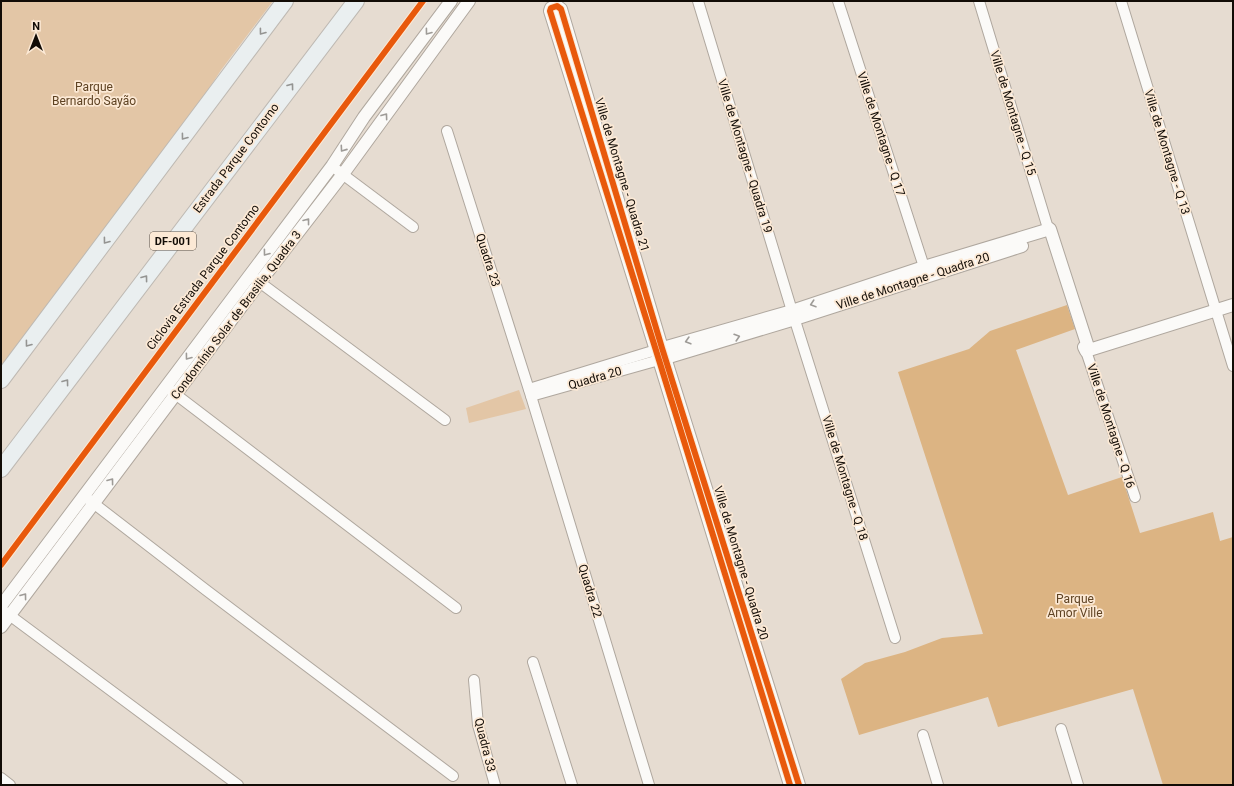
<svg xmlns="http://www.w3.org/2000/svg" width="1234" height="786" viewBox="0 0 1234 786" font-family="Roboto,sans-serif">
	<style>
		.green { fill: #e3c6a6 }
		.forest { fill: #dcb483 }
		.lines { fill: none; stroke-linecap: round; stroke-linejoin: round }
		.minor-casing { stroke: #afa79e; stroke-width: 12 }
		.tertiary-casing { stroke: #afa79e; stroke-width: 14 }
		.primary-casing { stroke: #beb9b3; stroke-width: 18 }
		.minor { stroke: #fbfaf8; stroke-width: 10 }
		.tertiary { stroke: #fbfaf8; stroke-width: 12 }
		.primary { stroke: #eaeff0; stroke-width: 16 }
		.cycleway-casing { stroke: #fce9d5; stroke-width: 8 }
		.cycleway { stroke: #e8590c; stroke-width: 6 }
		.oneway { stroke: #949492 }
		.oneway2 { stroke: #9e9b97 }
		.labels { text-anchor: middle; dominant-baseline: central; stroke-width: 3.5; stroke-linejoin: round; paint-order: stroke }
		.shield { fill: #fce9d5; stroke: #584e44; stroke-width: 1 }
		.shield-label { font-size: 11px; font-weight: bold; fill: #120c06 }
		.park-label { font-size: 12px; fill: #5e4222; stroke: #fce9d5 }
		.street-label { font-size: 12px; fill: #120c06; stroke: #fce9d5 }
	</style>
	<rect width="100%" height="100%" fill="#e6dcd1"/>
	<g class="green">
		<polygon points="1,1 273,1 221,70 134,204 1,377"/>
		<polygon points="519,390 526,409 469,423 466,408"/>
	</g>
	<polygon class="forest" points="1067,305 1075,329 1016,350 1068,495 1122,477 1140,533 1213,512 1220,541 1233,537 1233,785 1163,785 1133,689 998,727 988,697 859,735 841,679 865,663 905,652 942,638 983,634 898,372 969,349 990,331"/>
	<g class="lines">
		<defs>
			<g id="minor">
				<polyline points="698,1 792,311 895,638"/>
				<polyline points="838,1 926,273"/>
				<polyline points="979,1 1047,225 1050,229"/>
				<polyline points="1121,1 1233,366"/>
				<polyline points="447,131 531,396 649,785"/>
				<polyline points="337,170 413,227"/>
				<polyline points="254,278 445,420"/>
				<polyline points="1086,351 1135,497"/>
				<polyline points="529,389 656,350"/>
				<polyline points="170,390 456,608"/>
				<polyline points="531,396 659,360"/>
				<polyline points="88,499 206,590 453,776"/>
				<polyline points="4,611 238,785"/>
				<polyline points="533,662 572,785"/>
				<polyline points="474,680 478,725 495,785"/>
				<polyline points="1061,729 1078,785"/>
				<polyline points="923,735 938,785"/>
				<polyline points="1,778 10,785"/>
			</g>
			<g id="tertiary">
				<polyline points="1084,347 1086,351 1233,305"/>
				<polyline points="656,350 792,311 924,267 1050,229 1089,350"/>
				<polyline points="659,360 795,319 1022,246"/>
				<polyline points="1,606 332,166 364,117 451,1"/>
				<polyline points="1,627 259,283 343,174 469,1"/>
				<polyline points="790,785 659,360 550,11 551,8 557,6 561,9 662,348 799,785"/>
			</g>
			<g id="primary">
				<polyline points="1,380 285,1"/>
				<polyline points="1,469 356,1"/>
			</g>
		</defs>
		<use href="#minor" class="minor-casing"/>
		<use href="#tertiary" class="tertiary-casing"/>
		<use href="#primary" class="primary-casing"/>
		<use href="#minor" class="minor"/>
		<use href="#tertiary" class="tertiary"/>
		<use href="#primary" class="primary"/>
		<defs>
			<g id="cycleway">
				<polyline points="1,565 423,1"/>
				<polyline points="790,785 659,360 550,11 551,8 557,6 561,9 662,348 799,785"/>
			</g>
		</defs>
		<use href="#cycleway" class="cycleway-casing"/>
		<use href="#cycleway" class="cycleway"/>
	</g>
	<defs><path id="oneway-chevron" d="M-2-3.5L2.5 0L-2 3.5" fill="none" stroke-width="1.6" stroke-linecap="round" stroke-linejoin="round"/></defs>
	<g class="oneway">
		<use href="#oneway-chevron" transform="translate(262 32) rotate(127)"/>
		<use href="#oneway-chevron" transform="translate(291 86) rotate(-53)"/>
		<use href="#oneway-chevron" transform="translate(184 137) rotate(127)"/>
		<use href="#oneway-chevron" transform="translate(106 241) rotate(127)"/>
		<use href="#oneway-chevron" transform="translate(145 278) rotate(-53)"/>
		<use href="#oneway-chevron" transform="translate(28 344) rotate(127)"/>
		<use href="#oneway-chevron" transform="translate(66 382) rotate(-53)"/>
	</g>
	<g class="oneway2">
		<use href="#oneway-chevron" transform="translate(428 32) rotate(127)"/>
		<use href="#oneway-chevron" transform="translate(385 116) rotate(-54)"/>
		<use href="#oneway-chevron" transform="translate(343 149) rotate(125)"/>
		<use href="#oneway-chevron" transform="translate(307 221) rotate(-52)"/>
		<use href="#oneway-chevron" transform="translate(266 253) rotate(127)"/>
		<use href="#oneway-chevron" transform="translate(813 304) rotate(162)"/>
		<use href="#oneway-chevron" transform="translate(737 337) rotate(-17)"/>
		<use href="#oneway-chevron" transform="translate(688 341) rotate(164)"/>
		<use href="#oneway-chevron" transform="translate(188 357) rotate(127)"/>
		<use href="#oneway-chevron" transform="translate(111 481) rotate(-53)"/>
		<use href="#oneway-chevron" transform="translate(24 596) rotate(-53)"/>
	</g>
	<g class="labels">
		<rect class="shield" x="150" y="232" width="46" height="18" rx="3"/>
		<g class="shield-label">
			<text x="173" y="241">DF-001</text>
		</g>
		<g class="park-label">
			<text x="94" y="87">Parque<tspan x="94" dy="14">Bernardo Sayão</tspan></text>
			<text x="1075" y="599">Parque<tspan x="1075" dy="14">Amor Ville</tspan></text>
		</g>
		<g class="street-label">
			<text transform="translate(1013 113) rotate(73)">Ville de Montagne - Q 15</text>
			<text transform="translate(881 134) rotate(72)">Ville de Montagne - Q 17</text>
			<text transform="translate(1167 152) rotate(73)">Ville de Montagne - Q 13</text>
			<text transform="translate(745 156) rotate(73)">Ville de Montagne - Quadra 19</text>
			<text transform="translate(236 158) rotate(-53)">Estrada Parque Contorno</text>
			<text transform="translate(622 175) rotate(73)">Ville de Montagne - Quadra 21</text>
			<text transform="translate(488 260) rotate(72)">Quadra 23</text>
			<text transform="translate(203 277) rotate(-53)">Ciclovia Estrada Parque Contorno</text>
			<text transform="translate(913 281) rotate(-18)">Ville de Montagne - Quadra 20</text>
			<text transform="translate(236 315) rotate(-53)">Condomínio Solar de Brasilia, Quadra 3</text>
			<text transform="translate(595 378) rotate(-16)">Quadra 20</text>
			<text transform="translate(1111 426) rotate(72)">Ville de Montagne - Q 16</text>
			<text transform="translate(845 478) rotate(73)">Ville de Montagne - Q 18</text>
			<text transform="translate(741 563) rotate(73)">Ville de Montagne - Quadra 20</text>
			<text transform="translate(590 591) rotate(73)">Quadra 22</text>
			<text transform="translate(485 745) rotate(76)">Quadra 33</text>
		</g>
	</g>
	<rect width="1234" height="786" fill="none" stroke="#120c06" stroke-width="4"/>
	<g transform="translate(36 36)" stroke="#fce9d5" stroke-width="3" paint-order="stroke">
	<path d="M0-3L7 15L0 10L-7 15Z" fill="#120c06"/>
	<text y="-6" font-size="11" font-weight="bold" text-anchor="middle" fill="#120c06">N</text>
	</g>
</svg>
